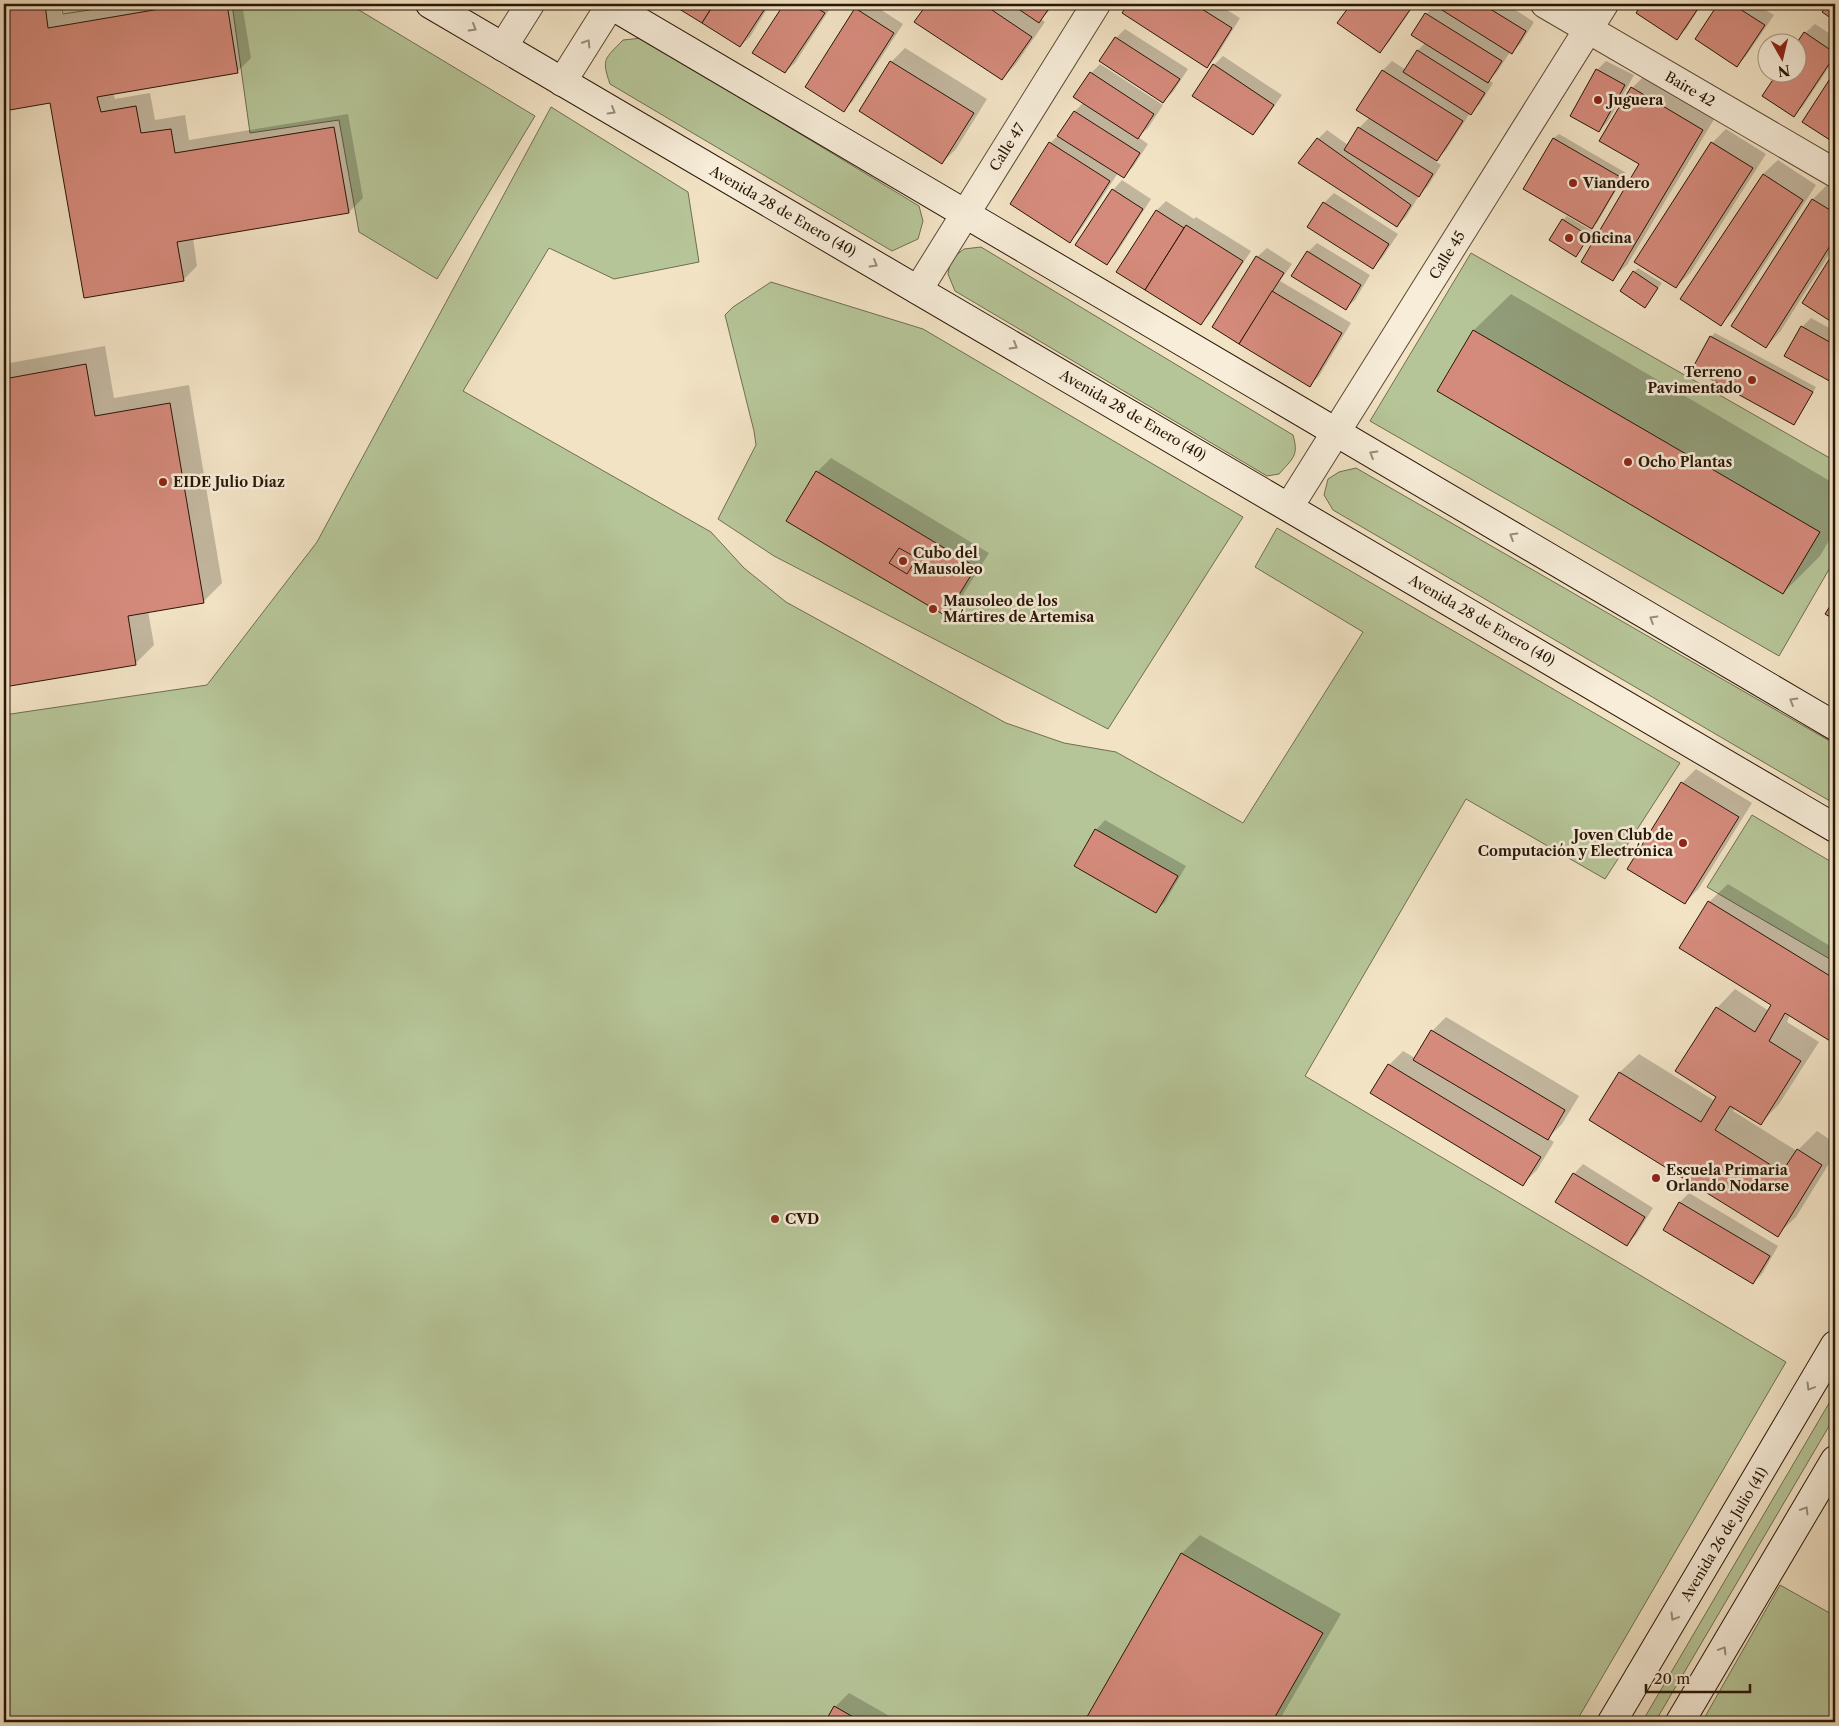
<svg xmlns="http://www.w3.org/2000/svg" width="1839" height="1726" viewBox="0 0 1839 1726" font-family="'Libre Caslon Text',serif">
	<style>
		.green { fill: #b6c598; stroke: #706e50 }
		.shadow { fill: #0003 }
		.building { fill: #d58b7c; stroke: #291607 }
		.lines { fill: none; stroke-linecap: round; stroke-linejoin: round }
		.street-casing { stroke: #5b4936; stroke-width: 30 }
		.secondary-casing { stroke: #291607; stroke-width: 30 }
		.street { stroke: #f7edd9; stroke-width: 28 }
		.secondary { stroke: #f7edd9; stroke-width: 28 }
		.oneway { stroke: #9a8c7a }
		.poi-dot { fill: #8f2418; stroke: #f7edd9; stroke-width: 2 }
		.labels { text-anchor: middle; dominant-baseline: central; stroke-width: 5; stroke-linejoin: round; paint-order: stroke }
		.street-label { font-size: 14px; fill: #291607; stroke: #f7edd9 }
		.poi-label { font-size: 14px; font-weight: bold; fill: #291607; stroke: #f7edd9; text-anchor: start }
	</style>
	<rect width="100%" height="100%" fill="#f2e3c5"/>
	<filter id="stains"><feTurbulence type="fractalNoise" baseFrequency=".004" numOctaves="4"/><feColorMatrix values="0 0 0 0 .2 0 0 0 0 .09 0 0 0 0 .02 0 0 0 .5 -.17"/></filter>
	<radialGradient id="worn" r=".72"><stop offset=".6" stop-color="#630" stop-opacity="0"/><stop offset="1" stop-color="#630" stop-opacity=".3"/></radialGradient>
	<g class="green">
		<polygon points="61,4 128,4 63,14"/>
		<polygon points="232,4 349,4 535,116 437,279 359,232 339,120 250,133"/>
		<path d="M642,38L919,206L923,221L918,239L892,251L610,84C601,58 605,59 623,40Z"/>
		<polygon points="551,107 688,192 699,262 614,279 549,248 463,391 711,532 744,568 786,602 1006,723 1064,743 1116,752 1243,823 1363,632 1255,567 1277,528 1680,763 1605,879 1466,799 1305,1076 1786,1362 1576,1722 4,1722 4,715 207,685 317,542"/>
		<path d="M981,247L1293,435C1299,456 1293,458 1279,474L1267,476L955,291L948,274L951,259L964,249Z"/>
		<polygon points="1471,253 1835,461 1835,559 1779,656 1370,421"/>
		<polygon points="771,282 923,329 1243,517 1108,729 774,556 718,519 756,445 754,431 725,315 733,307"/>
		<polygon points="1356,468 1835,744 1835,804 1333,510 1324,495 1328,479 1339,472"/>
		<polygon points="1752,815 1835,864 1835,962 1707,887"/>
		<polygon points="1835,1393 1835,1416 1655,1722 1642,1722"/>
		<polygon points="1780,1585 1835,1616 1835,1722 1702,1722"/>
	</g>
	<g class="shadow">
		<polygon points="4,4 60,4 62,14 124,4 242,4 251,58 237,72 113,93 115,99 150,93 155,120 185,115 189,140 348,114 363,198 349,212 193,238 197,266 183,280 51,102 4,110"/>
		<polygon points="674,4 770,4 750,37 740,46"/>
		<polygon points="786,4 833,4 795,63 785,72 754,52"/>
		<polygon points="861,4 872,4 903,24 853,101 843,111 856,9"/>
		<polygon points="928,4 1056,4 1041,19 1045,22 1016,64 1002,79 916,22"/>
		<polygon points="1130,4 1217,4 1240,18 1216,57 1207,66 1124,12"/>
		<polygon points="1352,4 1415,4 1389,42 1380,51 1339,23"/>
		<polygon points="1436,4 1506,4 1534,22 1521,43 1511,53 1510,52 1497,72 1489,80 1493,83 1480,104 1470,113 1446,150 1435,161 1441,165 1428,186 1420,194 1406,217 1397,226 1318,139 1327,130 1348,145 1359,128 1370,117 1358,109 1383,70 1392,61 1406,70 1418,50 1425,43 1426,14"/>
		<polygon points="1644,4 1702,4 1686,29 1676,38 1637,13"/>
		<polygon points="1720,4 1756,4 1774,15 1746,56 1737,65 1696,39"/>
		<polygon points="1815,24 1835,37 1835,58 1803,106 1794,116 1796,72 1805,33"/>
		<polygon points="1125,29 1188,69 1173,92 1163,102 1116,38"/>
		<polygon points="905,48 987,99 956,149 942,163 891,62"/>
		<polygon points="1223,56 1282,95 1262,124 1253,134 1214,65"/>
		<polygon points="1606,61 1634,75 1608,121 1599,131 1597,70"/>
		<polygon points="1100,64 1163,105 1148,128 1138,137 1148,144 1133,167 1123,177 1118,173 1079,232 1070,241 1050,143 1060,134 1075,111 1084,102 1091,73"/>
		<polygon points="1646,74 1716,116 1627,265 1612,279 1641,164 1632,88"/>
		<polygon points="1835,74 1835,134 1830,139 1804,121"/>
		<polygon points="1726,129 1766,154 1690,273 1676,287 1712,143"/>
		<polygon points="1559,134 1626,173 1597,223 1592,227 1525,188 1554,138"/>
		<polygon points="1778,160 1816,185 1735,310 1721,324 1763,174"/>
		<polygon points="1122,180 1151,199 1116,254 1107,264 1113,190"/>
		<polygon points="1827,185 1835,191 1835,245 1780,332 1766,347 1813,199"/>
		<polygon points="1334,193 1398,234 1382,258 1373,267 1309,227 1324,203"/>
		<polygon points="1166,201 1194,219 1196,217 1251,251 1210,314 1200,324 1118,272 1157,210"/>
		<polygon points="1567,216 1592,231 1576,255 1563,220"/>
		<polygon points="1317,243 1370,275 1355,300 1345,309 1308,252"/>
		<polygon points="1267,248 1292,264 1280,281 1351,323 1319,376 1310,385 1257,257"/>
		<polygon points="1835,253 1835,322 1803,302"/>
		<polygon points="1638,268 1662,283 1645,306 1634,272"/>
		<polygon points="1511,294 1835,484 1835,530 1820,556 1783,593 1439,391 1474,330"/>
		<polygon points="1811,318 1835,331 1835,382 1785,355 1802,327"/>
		<polygon points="1715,333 1816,387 1798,419 1794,423 1711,337"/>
		<polygon points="105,346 114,398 189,385 222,583 203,602 148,611 154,645 135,664 4,686 4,364"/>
		<polygon points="831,458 989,553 959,601 945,615 817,472"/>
		<polygon points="1696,769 1752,803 1699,888 1685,903 1682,783"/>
		<polygon points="1105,820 1186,866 1165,902 1156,911 1096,830"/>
		<polygon points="1728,884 1835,949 1835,1043 1790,1015 1787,1022 1819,1042 1779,1104 1761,1123 1735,1108 1733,1111 1797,1151 1817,1131 1835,1143 1835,1154 1796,1217 1777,1235 1591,1119 1620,1072 1639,1054 1715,1101 1718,1096 1717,1008 1735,989 1769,1011 1773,1004 1709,902"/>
		<polygon points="1446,1017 1579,1096 1562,1124 1548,1138 1554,1142 1537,1170 1523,1184 1389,1065 1403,1051 1415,1058 1432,1031"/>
		<polygon points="1583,1164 1653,1208 1636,1235 1627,1244 1574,1174"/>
		<polygon points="1689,1193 1778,1246 1762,1274 1753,1283 1665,1229 1680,1202"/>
		<polygon points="1200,1535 1341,1614 1280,1719 1286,1722 1085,1722 1182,1553"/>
		<polygon points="849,1693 900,1722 826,1722 835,1707"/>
	</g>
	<g class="building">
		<polygon points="21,4 45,4 48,28 189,4 227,4 238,73 97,97 101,112 136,106 141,133 171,129 175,153 334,127 349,213 177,242 184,281 84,298 50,103 4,111 4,7"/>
		<polygon points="671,4 714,4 702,23"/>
		<polygon points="714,4 768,4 740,47 702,23"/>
		<polygon points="784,4 810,4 825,13 785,73 752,53"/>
		<polygon points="927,4 983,4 1032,37 1002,80 914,22"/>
		<polygon points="1011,4 1052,4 1039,23"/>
		<polygon points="1128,4 1194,4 1232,28 1207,68 1122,13"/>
		<polygon points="1351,4 1414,4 1380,53 1337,23"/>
		<polygon points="1435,4 1482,4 1526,31 1512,54 1434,5"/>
		<polygon points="1642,4 1701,4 1677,40 1636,13"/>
		<polygon points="1718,4 1732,4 1765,25 1737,67 1695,39"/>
		<polygon points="1828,4 1835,4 1835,21 1822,12"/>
		<polygon points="855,8 894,33 844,112 805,87"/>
		<polygon points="1425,13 1502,61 1488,83 1411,35"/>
		<polygon points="1804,32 1835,53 1835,55 1794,117 1762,96 1778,72 1796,72 1796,44"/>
		<polygon points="1115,37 1180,79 1163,103 1099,61"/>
		<polygon points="1417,50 1485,93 1471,115 1403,72"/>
		<polygon points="890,61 974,113 942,164 859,111"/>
		<polygon points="1213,64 1274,105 1253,135 1192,96"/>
		<polygon points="1596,69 1625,85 1599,132 1570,116"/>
		<polygon points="1382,70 1463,121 1437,161 1356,110"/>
		<polygon points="1835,71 1835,133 1830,140 1802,122"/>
		<polygon points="1090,72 1154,114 1138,139 1073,97"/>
		<polygon points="1631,87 1703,130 1613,281 1581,262 1639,164 1599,141"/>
		<polygon points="1074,111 1140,153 1124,178 1057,136"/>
		<polygon points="1358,127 1433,174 1419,197 1344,150"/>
		<polygon points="1317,138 1411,205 1397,227 1298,163"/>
		<polygon points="1553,138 1622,178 1592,229 1523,189"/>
		<polygon points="1049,142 1110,181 1070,243 1010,204"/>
		<polygon points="1711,142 1753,168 1676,288 1634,262"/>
		<polygon points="1763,174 1803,200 1721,326 1680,299"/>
		<polygon points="1112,189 1143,209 1107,265 1075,245"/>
		<polygon points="1812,199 1835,213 1835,238 1766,348 1731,326"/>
		<polygon points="1323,202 1389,244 1373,269 1307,227"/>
		<polygon points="1156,210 1184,228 1145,290 1116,272"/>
		<polygon points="1562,219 1589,236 1576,257 1549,240"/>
		<polygon points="1186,225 1243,261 1201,325 1145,290"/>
		<polygon points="1835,250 1835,324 1802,303"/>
		<polygon points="1307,251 1361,285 1346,310 1291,276"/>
		<polygon points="1256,256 1284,273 1239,344 1212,327"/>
		<polygon points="1633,271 1658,288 1645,308 1620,291"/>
		<polygon points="1272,291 1342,333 1310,387 1239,344"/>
		<polygon points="1801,326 1835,345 1835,384 1784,356"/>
		<polygon points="1473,330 1820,532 1783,594 1437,391"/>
		<polygon points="1710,336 1813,392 1794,425 1692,369"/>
		<polygon points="86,364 95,416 170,403 204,603 128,616 136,665 4,687 4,379"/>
		<polygon points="816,471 976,567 946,616 786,521"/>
		<polygon points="899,548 917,558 907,574 889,563"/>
		<polygon points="1835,598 1835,620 1825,614"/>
		<polygon points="1681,782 1739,817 1685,904 1627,869"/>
		<polygon points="1095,829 1178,876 1156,913 1074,866"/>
		<polygon points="1708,901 1835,979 1835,1044 1785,1013 1769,1041 1801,1061 1761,1125 1730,1106 1715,1130 1782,1172 1797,1149 1822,1165 1778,1237 1589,1120 1619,1072 1701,1122 1716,1097 1675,1071 1716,1007 1755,1032 1771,1005 1679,948"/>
		<polygon points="1431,1030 1565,1110 1548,1140 1413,1060"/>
		<polygon points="1388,1064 1541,1157 1523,1186 1370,1093"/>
		<polygon points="1573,1173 1645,1217 1627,1246 1555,1202"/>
		<polygon points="1679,1202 1770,1256 1753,1284 1663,1230"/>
		<polygon points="1181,1553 1323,1633 1272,1722 1084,1722"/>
		<polygon points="834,1706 862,1722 825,1722"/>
	</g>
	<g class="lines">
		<defs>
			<g id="street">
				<polyline points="1545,4 1835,173"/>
				<polyline points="503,47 530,4"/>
				<polyline points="562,82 611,4"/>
				<polyline points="918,290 1096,4"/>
				<polyline points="1289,507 1604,4"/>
			</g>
			<g id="secondary">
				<polyline points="430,4 1835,828"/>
				<polyline points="609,4 1835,726"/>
				<polyline points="1612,1722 1835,1345"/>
				<polyline points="1680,1722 1835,1460"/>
			</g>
		</defs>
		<use href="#street" class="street-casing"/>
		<use href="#secondary" class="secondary-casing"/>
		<use href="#street" class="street"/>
		<use href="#secondary" class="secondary"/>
	</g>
	<defs><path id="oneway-chevron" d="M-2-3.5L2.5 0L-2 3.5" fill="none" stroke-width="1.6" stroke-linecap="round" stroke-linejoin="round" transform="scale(1.25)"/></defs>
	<g class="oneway">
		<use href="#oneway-chevron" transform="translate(473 28) rotate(30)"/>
		<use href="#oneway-chevron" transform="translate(587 43) rotate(-58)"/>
		<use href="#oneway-chevron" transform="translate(612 111) rotate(30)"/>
		<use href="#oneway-chevron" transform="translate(874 264) rotate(30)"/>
		<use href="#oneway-chevron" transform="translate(1014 346) rotate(30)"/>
		<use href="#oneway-chevron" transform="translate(1373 454) rotate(-149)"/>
		<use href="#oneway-chevron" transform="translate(1513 536) rotate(-149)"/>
		<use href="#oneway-chevron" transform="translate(1653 619) rotate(-149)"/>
		<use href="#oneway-chevron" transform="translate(1793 701) rotate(-149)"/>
		<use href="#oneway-chevron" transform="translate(1810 1387) rotate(121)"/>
		<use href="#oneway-chevron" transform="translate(1805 1510) rotate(-59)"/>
		<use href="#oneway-chevron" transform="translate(1674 1617) rotate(121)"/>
		<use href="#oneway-chevron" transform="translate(1723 1650) rotate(-59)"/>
	</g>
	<g class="poi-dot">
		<circle cx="1598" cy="100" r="5"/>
		<circle cx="1573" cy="183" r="5"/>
		<circle cx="1569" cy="238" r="5"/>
		<circle cx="1752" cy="380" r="5"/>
		<circle cx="1628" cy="462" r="5"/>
		<circle cx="163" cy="482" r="5"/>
		<circle cx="903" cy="561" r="5"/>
		<circle cx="933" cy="609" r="5"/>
		<circle cx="1683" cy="843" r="5"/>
		<circle cx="1656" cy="1178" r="5"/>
		<circle cx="775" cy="1219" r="5"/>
	</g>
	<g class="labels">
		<g class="street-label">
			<text transform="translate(1690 89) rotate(30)">Baire 42</text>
			<text transform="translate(1007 147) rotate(-58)">Calle 47</text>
			<text transform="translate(783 211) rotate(30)">Avenida 28 de Enero (40)</text>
			<text transform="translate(1447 255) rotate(-58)">Calle 45</text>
			<text transform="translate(1133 415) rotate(30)">Avenida 28 de Enero (40)</text>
			<text transform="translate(1482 620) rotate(30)">Avenida 28 de Enero (40)</text>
			<text transform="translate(1724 1534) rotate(-59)">Avenida 26 de Julio (41)</text>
		</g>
		<g class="poi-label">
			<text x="1608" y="100">Juguera</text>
			<text x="1583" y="183">Viandero</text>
			<text x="1579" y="238">Oficina</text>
			<text x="1742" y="372" text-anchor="end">Terreno<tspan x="1742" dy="16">Pavimentado</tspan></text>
			<text x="1638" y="462">Ocho Plantas</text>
			<text x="173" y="482">EIDE Julio Díaz</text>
			<text x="913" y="553">Cubo del<tspan x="913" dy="16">Mausoleo</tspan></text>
			<text x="943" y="601">Mausoleo de los<tspan x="943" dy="16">Mártires de Artemisa</tspan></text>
			<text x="1673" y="835" text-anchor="end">Joven Club de<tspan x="1673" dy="16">Computación y Electrónica</tspan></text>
			<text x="1666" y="1170">Escuela Primaria<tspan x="1666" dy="16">Orlando Nodarse</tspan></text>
			<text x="785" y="1219">CVD</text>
		</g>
	</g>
	<rect width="1839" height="1726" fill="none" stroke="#f2e3c5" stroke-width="20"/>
	<rect x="5" y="5" width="1829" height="1716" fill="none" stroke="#291607" stroke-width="2.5"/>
	<rect x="10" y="10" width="1819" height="1706" fill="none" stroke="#291607"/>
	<g transform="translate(1782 58) rotate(172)"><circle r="24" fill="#f7edd9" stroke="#a59785"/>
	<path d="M0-4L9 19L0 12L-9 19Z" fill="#8f2418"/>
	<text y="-8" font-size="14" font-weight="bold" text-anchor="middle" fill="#291607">N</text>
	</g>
	<path d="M1646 1684v8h104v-8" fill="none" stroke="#291607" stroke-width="2.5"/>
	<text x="1654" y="1684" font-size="15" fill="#291607" stroke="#f7edd9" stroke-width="4" paint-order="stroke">20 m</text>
	<rect width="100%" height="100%" filter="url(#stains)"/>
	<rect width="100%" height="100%" fill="url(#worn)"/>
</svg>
